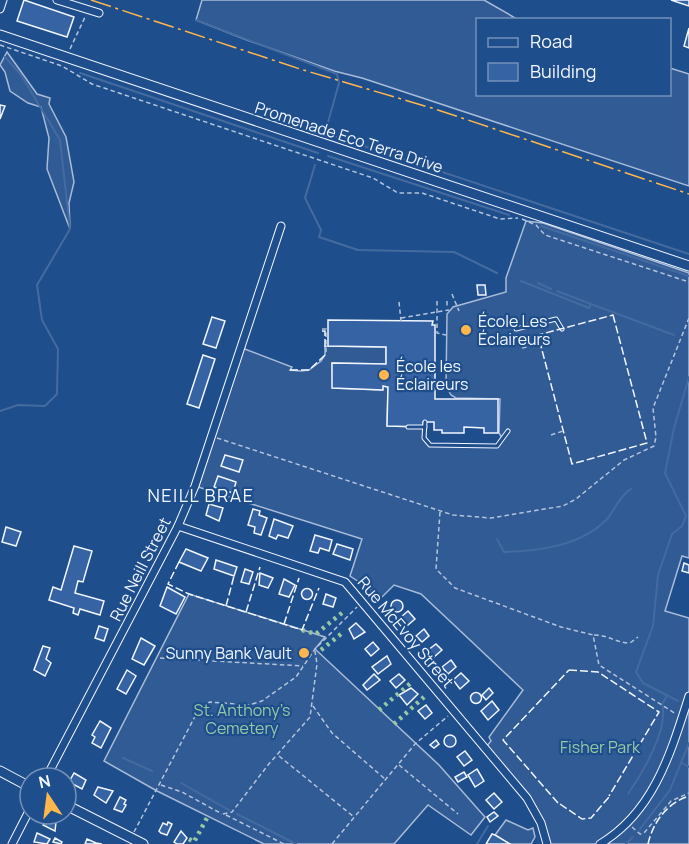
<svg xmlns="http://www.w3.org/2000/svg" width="689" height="844" viewBox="0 0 689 844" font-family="Manrope,sans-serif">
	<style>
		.built { fill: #305b95; stroke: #a8bbd7; stroke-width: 1.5 }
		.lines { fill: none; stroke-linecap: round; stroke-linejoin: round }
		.stream { stroke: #446ba0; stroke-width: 2 }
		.building { fill: #3563a3; stroke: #f2f6ff; stroke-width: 1.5 }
		.lane-casing { stroke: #f2f6ff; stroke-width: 5 }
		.street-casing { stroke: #f2f6ff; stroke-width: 9 }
		.secondary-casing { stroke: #f2f6ff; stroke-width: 11 }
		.path { stroke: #b3c4dc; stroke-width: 1.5; stroke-dasharray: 4.5 3; stroke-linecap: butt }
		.lane { stroke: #1f4e8c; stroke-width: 3 }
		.street { stroke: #1f4e8c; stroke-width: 7 }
		.secondary { stroke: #1f4e8c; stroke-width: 9 }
		.hedge { stroke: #97c8a6; stroke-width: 4.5; stroke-dasharray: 3 4.5; stroke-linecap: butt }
		.fence { stroke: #f2f6ff; stroke-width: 1.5; stroke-dasharray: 8 3; stroke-linecap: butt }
		.power { stroke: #ffb74d; stroke-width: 1.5; stroke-dasharray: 21 4.5 3 4.5; stroke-linecap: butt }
		.poi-dot { fill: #ffb74d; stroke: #1f4e8c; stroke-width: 2 }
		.labels { text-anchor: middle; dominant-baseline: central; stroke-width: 4.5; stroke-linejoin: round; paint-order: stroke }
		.street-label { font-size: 16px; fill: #f2f6ff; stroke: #1f4e8c }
		.poi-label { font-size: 16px; fill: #f2f6ff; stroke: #1f4e8c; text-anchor: start }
		.park-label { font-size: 16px; fill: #97c8a6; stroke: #1f4e8c }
		.neighbourhood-label { font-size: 18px; letter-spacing: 1.5px; fill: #f2f6ff; stroke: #1f4e8c }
	</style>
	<rect width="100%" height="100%" fill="#1f4e8c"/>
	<g class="built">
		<polygon points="202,0 484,0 517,19 478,20 478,94 670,94 670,68 689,74 689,186 362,78 334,71 247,40 196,20"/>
		<polygon points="7,52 37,94 50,98 49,104 66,137 74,182 69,203 70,229 47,169 49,138 41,107 28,103 10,91 5,72 0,65"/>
		<polygon points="526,221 543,223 689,273 689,558 682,556 665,611 689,618 689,844 547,844 541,823 486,747 491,741 489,737 523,690 421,594 394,585 376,603 371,590 350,576 362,539 195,486 242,348 292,367 290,370 301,371 309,370 321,361 325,355 325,346 386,347 386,364 332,363 333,388 382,390 383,386 388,387 387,426 425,427 426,442 429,445 497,446 502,438 499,433 500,399 456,398 451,395 446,386 447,314 453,307 506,292 506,278"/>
		<polygon points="189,594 325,637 315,649 439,765 485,817 471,835 428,805 394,844 264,844 157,791 104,761"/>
		<polygon points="506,820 528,830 533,828 535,837 531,844 510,844 495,835"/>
	</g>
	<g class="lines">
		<g class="stream">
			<polyline points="196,20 337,74 339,83 325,133 689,254"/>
			<polyline points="80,73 318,153"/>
			<polyline points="328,156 509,215"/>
			<polyline points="315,165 305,198 321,230 319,237 358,250 454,252 497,273"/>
			<polyline points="541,226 689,276"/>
			<polyline points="521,281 589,308 591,304 674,335"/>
			<polyline points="538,283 551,289"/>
			<polyline points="557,291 591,304"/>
			<polyline points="0,411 18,405 45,406 57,394 58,349 42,320 37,285 70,229 60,140 21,75 5,57"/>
			<path d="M497,539L504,552C539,551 582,546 608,518C615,509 621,494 631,489"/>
			<polyline points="678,701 643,683 636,672 653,626 658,575 672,534 682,526 686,516 665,473 674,428 689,377"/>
			<polyline points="123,758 152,771"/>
			<polyline points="682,763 689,767"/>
			<polyline points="181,783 229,810"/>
			<path d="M628,794C642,774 669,729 662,704L667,696"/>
			<polyline points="237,814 296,844"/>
			<polyline points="640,829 670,790 689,743"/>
			<polyline points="477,844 488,826"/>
			<polyline points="626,844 633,837"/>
		</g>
	</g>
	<g class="building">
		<polygon points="24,0 74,17 67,37 17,21"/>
		<polygon points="671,0 689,0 689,6"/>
		<polygon points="689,28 689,48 684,46"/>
		<polygon points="0,105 5,106 0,119"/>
		<polygon points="477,285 485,285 486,295 478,295"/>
		<polygon points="212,317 225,321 216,348 203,344"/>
		<polygon points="328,320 433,321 432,325 435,325 435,399 498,399 498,433 484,433 484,428 464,427 464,433 442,433 442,430 434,430 434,422 423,422 423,427 387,426 388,387 383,386 383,390 332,388 332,363 386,364 386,347 328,346"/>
		<polygon points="203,355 215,359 199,408 187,404"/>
		<polygon points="225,455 243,460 239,472 221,466"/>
		<polygon points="218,476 236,482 233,493 214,487"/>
		<polygon points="209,504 223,508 219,521 206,515"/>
		<polygon points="253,509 260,511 259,515 267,518 261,535 254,533 255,527 248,525"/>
		<polygon points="274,519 293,526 288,538 278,535 276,539 269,536"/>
		<polygon points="6,527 21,532 16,546 2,542"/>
		<polygon points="315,535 332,540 329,551 320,548 318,553 310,551"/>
		<polygon points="337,544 353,549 350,560 333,554"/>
		<polygon points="74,546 92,551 83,582 78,581 75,593 104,601 100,615 80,609 78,615 73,613 74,608 49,600 53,587 61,590"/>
		<polygon points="186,549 208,558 201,571 179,562"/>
		<polygon points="216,560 237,567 234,576 214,569"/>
		<polygon points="684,563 689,565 689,573 682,571"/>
		<polygon points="245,569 253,572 249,584 241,582"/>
		<polygon points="260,573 273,578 268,588 259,585"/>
		<polygon points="284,579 295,585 289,597 279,594"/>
		<polygon points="167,587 185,597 176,614 160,606"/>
		<circle cx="307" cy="594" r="5.5"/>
		<polygon points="326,594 336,598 333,607 323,604"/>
		<circle cx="397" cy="606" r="6"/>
		<polygon points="408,611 415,619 408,625 401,617"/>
		<polygon points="356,623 365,632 354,639 349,629"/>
		<polygon points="99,626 108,629 104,641 95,638"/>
		<polygon points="424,629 429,636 422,642 416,636"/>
		<polygon points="141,638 155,646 144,665 132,659"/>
		<polygon points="373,642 379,649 371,656 365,649"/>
		<polygon points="436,644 442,650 434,657 428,650"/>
		<polygon points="43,646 50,648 46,659 51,663 45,676 34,670"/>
		<polygon points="304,647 309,650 305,658 299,655"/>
		<polygon points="387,656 391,664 378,674 372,667"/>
		<polygon points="451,660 456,667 448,674 442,667"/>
		<polygon points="127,670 136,676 126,694 117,689"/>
		<polygon points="461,673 469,681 460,689 453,680"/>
		<polygon points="374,674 380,680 367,690 363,685"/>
		<polygon points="399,674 405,680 396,688 390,681"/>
		<polygon points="411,688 418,694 407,705 399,695"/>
		<polygon points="489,688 493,693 486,700 482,695"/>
		<circle cx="476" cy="698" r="5.5"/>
		<polygon points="492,701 499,710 488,720 481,711"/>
		<polygon points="426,705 432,713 425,719 418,711"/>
		<polygon points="100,721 111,728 101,748 92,743 95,737 92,735"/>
		<circle cx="450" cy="741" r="6"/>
		<polygon points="436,740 439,744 434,748 430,745"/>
		<polygon points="465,751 472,760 464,766 457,757"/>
		<polygon points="477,769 484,781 475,787 468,775"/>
		<polygon points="464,772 467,777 458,782 455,777"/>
		<polygon points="74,773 86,780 82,789 69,782"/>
		<polygon points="98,787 113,791 106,803 94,795"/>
		<polygon points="494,793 502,802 494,809 486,800"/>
		<polygon points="120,797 126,800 124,804 126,805 122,812 114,809"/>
		<polygon points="494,812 498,816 490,822 487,817"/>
		<polygon points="48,818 56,822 55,831 43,825"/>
		<polygon points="168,822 172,824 167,835 161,833 159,831 163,823 167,825"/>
		<polygon points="181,831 187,838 183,844 177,844 174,842"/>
		<polygon points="37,833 50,839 47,844 34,842"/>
		<polygon points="492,834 495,835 510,844 486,844"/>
		<polygon points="55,838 62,842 61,844 53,842"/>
		<polygon points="87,839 96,843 102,844 85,844"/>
	</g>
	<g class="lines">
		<defs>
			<g id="lane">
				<polyline points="516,329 556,319 562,329"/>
				<polyline points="425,422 424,438 430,445 497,446 508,431"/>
				<polyline points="408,427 425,427"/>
			</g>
			<g id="street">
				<polyline points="57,0 99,13"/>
				<polyline points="0,9 3,0"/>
				<polyline points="178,526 345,582 527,798 541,823 547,844"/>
				<polyline points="46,778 178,526 195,486 281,226"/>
				<polyline points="12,844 30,809"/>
				<path d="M600,844C654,812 671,752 689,696"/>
			</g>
			<g id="secondary">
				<polyline points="0,35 689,266"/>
				<polyline points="0,771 30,787"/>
				<polyline points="66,805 143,844"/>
			</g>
		</defs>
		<use href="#lane" class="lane-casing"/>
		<use href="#street" class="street-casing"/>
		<use href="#secondary" class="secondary-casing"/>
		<g class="path">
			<polyline points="0,45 62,66 92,84 373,178 398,193 422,193 500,219 518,218"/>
			<polyline points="70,49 86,15"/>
			<polyline points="522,219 536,225 545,235 689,282"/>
			<polyline points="452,294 459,311"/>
			<polyline points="437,301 437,333 446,335"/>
			<polyline points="447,301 447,308"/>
			<polyline points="399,302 401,321"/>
			<polyline points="401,318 449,310"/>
			<polyline points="322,329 326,329 326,355"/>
			<polyline points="522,348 540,344"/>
			<polyline points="551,435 563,431"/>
			<polyline points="217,438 453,515 491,518 563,506 576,499 624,460 654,446 656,437 653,408 689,318"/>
			<polyline points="440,512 436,569 455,588 561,627 593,635 599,665 676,714"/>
			<path d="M594,635C609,635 616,643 630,643L638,637"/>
			<polyline points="160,658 303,666"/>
			<polyline points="313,706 332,733 385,779"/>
			<polyline points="279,756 354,817"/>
			<polyline points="399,765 458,814"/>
			<polyline points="161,785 182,792 222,814"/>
			<polyline points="223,814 232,812 268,765 310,717 317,664 315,651"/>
			<polyline points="226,815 284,844"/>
			<polyline points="632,827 640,834 644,833 671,801 689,793"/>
			<polyline points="134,832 200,707 210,702 249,705 262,701 296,677 315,649 357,607"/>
			<polyline points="332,844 415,744 448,716"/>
		</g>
		<use href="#lane" class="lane"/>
		<use href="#street" class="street"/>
		<use href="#secondary" class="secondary"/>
		<g class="hedge">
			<polyline points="302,630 316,634 343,612"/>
			<polyline points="321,650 341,634"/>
			<polyline points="379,710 412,682"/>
			<polyline points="394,724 424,697"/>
			<polyline points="189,839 194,842 208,816"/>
		</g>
		<g class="fence">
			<polygon points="613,315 647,443 572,464 538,335"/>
			<polyline points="322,331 325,331 325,349"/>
			<polyline points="290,370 309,370 325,355"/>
			<polyline points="179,562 168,584 189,594 302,630 319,588"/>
			<polyline points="226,606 234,576"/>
			<polyline points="246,612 260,567"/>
			<polyline points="284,624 299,578"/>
			<polyline points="569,670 598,672 659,712 609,796"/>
			<polyline points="558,803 503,740 569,670"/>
			<polyline points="560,804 582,819 591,818 609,797"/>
			<path d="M648,844C653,822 667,803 689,796"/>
		</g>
		<polyline class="power" points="91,0 300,69 435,109 689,194"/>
	</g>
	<g class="poi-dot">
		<circle cx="466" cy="330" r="6"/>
		<circle cx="384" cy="375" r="6"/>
		<circle cx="304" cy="653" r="6"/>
	</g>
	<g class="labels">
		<g class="street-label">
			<text transform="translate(349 137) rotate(18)">Promenade Eco Terra Drive</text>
			<text transform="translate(140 569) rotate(-63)">Rue Neill Street</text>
			<text transform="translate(406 632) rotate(50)">Rue McEvoy Street</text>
		</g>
		<g class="poi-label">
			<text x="478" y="321">École Les<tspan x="478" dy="18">Éclaireurs</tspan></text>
			<text x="396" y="366">École les<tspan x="396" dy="18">Éclaireurs</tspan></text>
			<text x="292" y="653" text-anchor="end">Sunny Bank Vault</text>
		</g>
		<g class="park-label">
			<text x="242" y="710">St. Anthony’s<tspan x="242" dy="18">Cemetery</tspan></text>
			<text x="600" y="747">Fisher Park</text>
		</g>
		<g class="neighbourhood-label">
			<text x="201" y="495">NEILL BRAE</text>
		</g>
	</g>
	<rect x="476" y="18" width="195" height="78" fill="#1f4e8c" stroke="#7391ba" stroke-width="1.5"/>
	<rect x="488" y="38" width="30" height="9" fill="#1f4e8c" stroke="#7391ba" stroke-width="1.5"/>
	<text x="530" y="48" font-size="18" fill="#f2f6ff">Road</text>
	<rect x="488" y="63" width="30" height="18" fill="#3563a3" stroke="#7391ba" stroke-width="1.5"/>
	<text x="530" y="78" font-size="18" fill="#f2f6ff">Building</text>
	<g transform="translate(48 796) rotate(347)"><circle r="28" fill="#1f4e8c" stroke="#7391ba" stroke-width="1.5"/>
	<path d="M0-4.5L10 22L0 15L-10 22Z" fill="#ffb74d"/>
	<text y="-9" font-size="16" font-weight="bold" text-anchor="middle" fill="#f2f6ff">N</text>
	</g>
</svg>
